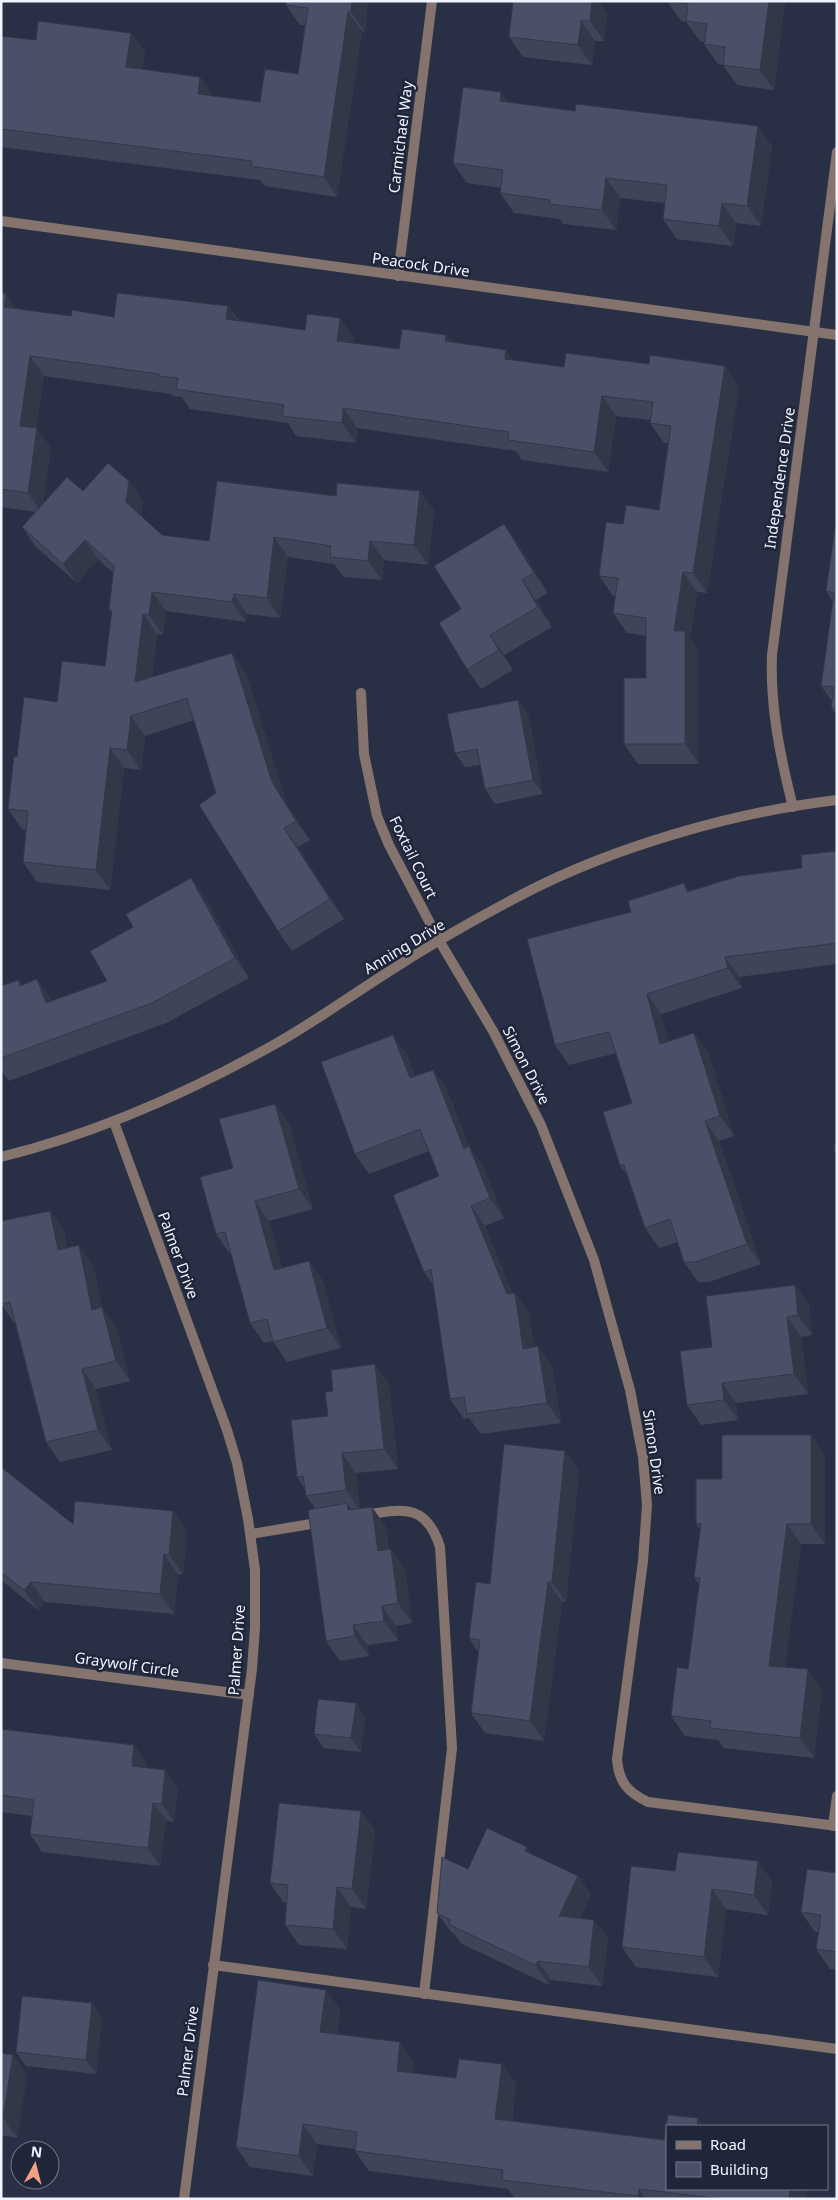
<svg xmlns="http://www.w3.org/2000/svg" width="838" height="2200" viewBox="0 0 838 2200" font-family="'Noto Sans',sans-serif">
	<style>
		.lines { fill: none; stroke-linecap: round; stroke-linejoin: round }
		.service { stroke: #85746e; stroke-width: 10 }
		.minor { stroke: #85746e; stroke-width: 10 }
		.wall { fill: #3f4559 }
		.shaded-wall { fill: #333848 }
		.building { fill: #495067; stroke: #333848 }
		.labels { text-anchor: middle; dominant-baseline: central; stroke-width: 5; stroke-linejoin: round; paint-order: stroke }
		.street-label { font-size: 15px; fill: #f0f4ff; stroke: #20263a }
	</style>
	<rect width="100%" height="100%" fill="#293045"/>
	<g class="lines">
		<g class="service">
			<path d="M364,1515C403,1509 426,1503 440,1547L452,1748L424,1994"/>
			<polyline points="251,1534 323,1522"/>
			<polyline points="833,1826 837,1796"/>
			<polyline points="213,1965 837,2049"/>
		</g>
		<g class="minor">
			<polyline points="1,221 837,335"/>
			<polyline points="398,276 432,1"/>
			<path d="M361,693L364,754L377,816L389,845L440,942L493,1031L541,1125L594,1260L630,1390L643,1457L647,1505L643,1561L617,1759C619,1782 627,1792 648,1802L837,1826"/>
			<path d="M793,807C780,756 770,707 772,655L837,152"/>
			<polyline points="114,1122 227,1430 237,1463 248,1519 255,1570 255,1628 252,1669 184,2199"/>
			<path d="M1,1157C98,1133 190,1092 277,1043C314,1022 349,997 385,974C428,946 479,917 525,893C616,846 735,812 837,800"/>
			<polyline points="1,1663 249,1695"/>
		</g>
	</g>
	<g class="wall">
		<polygon points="284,1 368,1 365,32 362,31 337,197 265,186 260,180 1,147 1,36 36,40 131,33 145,53 142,69 200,77 213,96 260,102 298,74 305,25 300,25 286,5 286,2"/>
		<polygon points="667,1 785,1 774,90 737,85 723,65 718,64 704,44 704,42 700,41 686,22 681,21"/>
		<polygon points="607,13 604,41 595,41 592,65 523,57 509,37"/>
		<polygon points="508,102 772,146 761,226 736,223 733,246 677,239 663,219 665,203 620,198 616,230 563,224 560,219 514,213 500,193 501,188 467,183 453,163"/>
		<polygon points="1,289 5,294 6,294 16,309 71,316 114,317 228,306 239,320 354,338 353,343 399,349 446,335 450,341 513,360 564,367 739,386 707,593 697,592 690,639 699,651 699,764 638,764 624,744 646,678 646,636 627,633 613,613 616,596 613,596 599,576 623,524 659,510 668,443 664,443 650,423 650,420 616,416 608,472 522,460 516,451 357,428 356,443 296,436 288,423 190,409 182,397 173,396 171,394 44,376 36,428 51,448 43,504 83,491 129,481 143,501 141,516 162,535 209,541 434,510 428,565 384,560 382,580 344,577 334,564 288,557 280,618 247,614 246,622 166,611 163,635 157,634 152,677 246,673 286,802 310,840 298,847 344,919 292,951 278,931 216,793 194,720 145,736 141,770 124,768 110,890 37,882 23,862 26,830 22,829 8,809 17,757 57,702 105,666 112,614 109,610 113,573 98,559 77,583 36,547 22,527 36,512 1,507"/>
		<polygon points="837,514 837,716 831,708 832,701 821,686 833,602 826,591"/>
		<polygon points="504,524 518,544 548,593 536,600 552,627 504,655 513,670 481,689 467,669"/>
		<polygon points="518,700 528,714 543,794 495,804 485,789 480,765 465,767 455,753"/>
		<polygon points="837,851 837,964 739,977 742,988 661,1014 668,1041 708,1053 734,1136 719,1141 761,1264 709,1282 698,1282 684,1262 678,1242 659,1248 645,1228 628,1176 620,1166 632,1103 616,1053 569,1065 555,1045 631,912 684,883 690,892 802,868"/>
		<polygon points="191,878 205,898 249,978 166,1023 9,1081 1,1070 1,986 18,980 22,985 37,979 52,1001 107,981 133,927"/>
		<polygon points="407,1055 415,1076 433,1070 447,1090 469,1146 483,1166 504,1218 485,1226 512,1293 515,1293 529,1313 534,1347 552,1366 561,1423 481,1434 469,1418 464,1419 450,1399 434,1286 424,1272 439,1176 429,1151 369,1174 355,1154"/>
		<polygon points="275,1104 289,1124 313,1209 269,1221 282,1268 309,1261 323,1281 341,1348 287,1362 273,1341 264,1343 250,1323 231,1254 230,1254 216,1234 233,1168"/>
		<polygon points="50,1211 64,1231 67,1248 93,1265 102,1308 116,1327 130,1381 96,1389 112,1450 60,1462 46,1442 15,1324 1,1304 1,1221"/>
		<polygon points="795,1285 809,1305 812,1335 801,1337 808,1394 736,1403 738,1420 701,1425 687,1405 712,1347"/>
		<polygon points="375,1364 389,1384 398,1469 356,1473 360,1509 386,1527 389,1549 405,1569 412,1623 396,1626 398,1641 367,1645 369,1656 340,1661 326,1641 315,1508 306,1496 305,1489 297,1477 328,1416 333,1391"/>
		<polygon points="811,1435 825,1455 825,1544 801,1544 785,1667 822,1689 814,1758 724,1748 718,1740 685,1736 671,1716 688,1669 699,1585 694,1577 700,1530 696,1524 722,1479"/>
		<polygon points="1,1467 73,1524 173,1511 187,1531 183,1575 178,1574 174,1614 45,1602 38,1610 1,1580"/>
		<polygon points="579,1471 566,1602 562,1602 544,1741 485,1733 471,1713 479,1653 469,1638 490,1584"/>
		<polygon points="356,1703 365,1717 361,1752 324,1748 314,1734"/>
		<polygon points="1,1729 147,1763 146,1768 165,1770 178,1788 174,1822 166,1820 160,1866 42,1852 30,1834 32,1816 1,1812"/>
		<polygon points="361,1811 375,1831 366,1909 351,1907 347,1949 299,1945 285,1925 287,1903 284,1903 270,1883"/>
		<polygon points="533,1855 578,1876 591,1895 580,1918 594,1920 608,1939 602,1986 551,1980 549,1985 462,1944 455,1935 451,1932 437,1913 468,1869"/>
		<polygon points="675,1871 772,1881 768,1915 726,1909 718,1977 636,1967 622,1947"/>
		<polygon points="837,1873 837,1970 830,1969 816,1949 818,1932 815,1932 801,1912"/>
		<polygon points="326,1990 340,2010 337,2034 414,2062 413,2073 456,2078 502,2064 516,2084 512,2121 664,2140 667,2126 806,2199 515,2199 508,2189 369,2171 355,2151 355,2149 317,2144 313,2176 250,2167 236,2147"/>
		<polygon points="102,2018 96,2074 26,2066 16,2052"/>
		<polygon points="1,2053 13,2055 27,2075 17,2138 1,2135"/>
	</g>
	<g class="shaded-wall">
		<polygon points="352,1 368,1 365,32 351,12"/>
		<polygon points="588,1 599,1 607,13 604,41 590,21"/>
		<polygon points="769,1 785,1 774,90 760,70"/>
		<polygon points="348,12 362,31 337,197 324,177"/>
		<polygon points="581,21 595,41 592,65 578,45"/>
		<polygon points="131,33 145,53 140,86 126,67"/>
		<polygon points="200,77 214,97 198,94"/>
		<polygon points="501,92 515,112 500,101"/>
		<polygon points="758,126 772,146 761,226 747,206"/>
		<polygon points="606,178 620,198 616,230 602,210"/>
		<polygon points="722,203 736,223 733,246 719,226"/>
		<polygon points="6,294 20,314 4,307"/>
		<polygon points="228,306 242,326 226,319"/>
		<polygon points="340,318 354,338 351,361 337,341"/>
		<polygon points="446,335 460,355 445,341"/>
		<polygon points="506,350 520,370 505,359"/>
		<polygon points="30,356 44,376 34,446 20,426"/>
		<polygon points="725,366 739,386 707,593 693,573"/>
		<polygon points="602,396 616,416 608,472 594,452"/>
		<polygon points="343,408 357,428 356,443 342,423"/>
		<polygon points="37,428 51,448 42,513 28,493"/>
		<polygon points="129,481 143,501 140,522 126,502"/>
		<polygon points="420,491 434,510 428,565 414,545"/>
		<polygon points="504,524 518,544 548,593 534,573"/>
		<polygon points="274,537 288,557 280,618 267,598"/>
		<polygon points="85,540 98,559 77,583 63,564"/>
		<polygon points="370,541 384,560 382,580 368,561"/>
		<polygon points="683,572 697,592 690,639 699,651 699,764 685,744 674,631"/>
		<polygon points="522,580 536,600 552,627 538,607"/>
		<polygon points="152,592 166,611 163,635 149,615"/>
		<polygon points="234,594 247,614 246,622 232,602"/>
		<polygon points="143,614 157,634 149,702 135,682"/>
		<polygon points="490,635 504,655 513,670 499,650"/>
		<polygon points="232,653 246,673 286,802 310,840 296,821 272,782"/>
		<polygon points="518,700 528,714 543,794 533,780"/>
		<polygon points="131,716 145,736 141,770 127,750"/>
		<polygon points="110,748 124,768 110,890 96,870"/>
		<polygon points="284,828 298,847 344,919 330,899"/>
		<polygon points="191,878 205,898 249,978 235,958"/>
		<polygon points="684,883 698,903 687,892"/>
		<polygon points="725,957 739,977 742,988 728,968"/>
		<polygon points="37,979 51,999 60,1023 46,1003"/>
		<polygon points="647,994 661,1014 674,1064 660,1044"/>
		<polygon points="694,1033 708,1053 734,1136 720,1116"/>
		<polygon points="393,1035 407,1055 424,1098 410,1078"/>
		<polygon points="433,1070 447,1090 469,1146 483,1166 504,1218 490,1198 464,1149"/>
		<polygon points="275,1104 289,1124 313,1209 299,1189"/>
		<polygon points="705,1121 719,1141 761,1264 747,1244"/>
		<polygon points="255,1201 269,1221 288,1290 274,1270"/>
		<polygon points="471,1206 485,1226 517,1306 515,1293 529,1313 537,1369 523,1349 507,1294"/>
		<polygon points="50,1211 64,1231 72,1270 58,1250"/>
		<polygon points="79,1245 93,1265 106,1330 92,1310"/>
		<polygon points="309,1261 323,1281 341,1348 327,1328"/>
		<polygon points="795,1285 809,1305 812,1335 798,1315"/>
		<polygon points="102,1307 116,1327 130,1381 116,1361"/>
		<polygon points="787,1317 801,1337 808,1394 794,1374"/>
		<polygon points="538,1346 552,1366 561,1423 547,1403"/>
		<polygon points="375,1364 389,1384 398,1469 384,1449"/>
		<polygon points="82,1369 96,1389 112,1450 98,1430"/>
		<polygon points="722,1383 736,1403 738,1420 724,1400"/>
		<polygon points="811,1435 825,1455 825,1544 811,1524"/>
		<polygon points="565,1451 579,1471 566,1602 552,1582"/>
		<polygon points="342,1453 356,1473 360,1510 346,1490"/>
		<polygon points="347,1503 361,1523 348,1510"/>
		<polygon points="372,1507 386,1527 392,1571 378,1551"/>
		<polygon points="173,1511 187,1531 183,1575 169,1555"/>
		<polygon points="787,1524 801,1544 783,1686 769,1666"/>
		<polygon points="391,1549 405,1569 412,1623 398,1603"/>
		<polygon points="164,1554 178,1574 174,1614 160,1594"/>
		<polygon points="31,1582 45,1602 38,1610 24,1590"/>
		<polygon points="548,1582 562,1602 544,1741 530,1721"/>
		<polygon points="382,1606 396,1626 398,1641 384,1621"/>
		<polygon points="353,1625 367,1645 369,1656 355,1636"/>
		<polygon points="808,1669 822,1689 814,1758 800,1738"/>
		<polygon points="356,1703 365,1717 361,1752 351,1738"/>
		<polygon points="134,1745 147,1763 144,1784 132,1766"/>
		<polygon points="165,1770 178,1788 174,1822 162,1804"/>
		<polygon points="153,1803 166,1820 160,1866 148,1848"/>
		<polygon points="361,1811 375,1831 366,1909 352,1889"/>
		<polygon points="527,1847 541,1867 525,1851"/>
		<polygon points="758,1861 772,1881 768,1915 754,1895"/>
		<polygon points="578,1876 591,1895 572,1935 559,1916"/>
		<polygon points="337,1887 351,1907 347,1949 333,1929"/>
		<polygon points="712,1889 726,1909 718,1977 704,1957"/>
		<polygon points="594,1920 608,1939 602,1986 589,1967"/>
		<polygon points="538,1961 551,1980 549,1985 535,1965"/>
		<polygon points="326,1990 340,2010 334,2052 320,2032"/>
		<polygon points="92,2003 102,2018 96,2074 86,2060"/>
		<polygon points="400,2042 414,2062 411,2091 397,2071"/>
		<polygon points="13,2055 27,2075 17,2138 3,2118"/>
		<polygon points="502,2064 516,2084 509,2139 495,2119"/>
		<polygon points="698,2118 703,2126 697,2126"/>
		<polygon points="303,2124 317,2144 313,2176 299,2156"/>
		<polygon points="639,2189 646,2199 640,2199 638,2196"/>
		<polygon points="790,2189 807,2189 806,2199 789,2199"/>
	</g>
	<g class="building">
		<polygon points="286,1 352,1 351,12 348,12 324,177 251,166 252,161 1,129 1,36 36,40 38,21 131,33 126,67 200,77 198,94 260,102 265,69 298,74 308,8 286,5"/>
		<polygon points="513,1 592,1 590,21 581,21 578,45 509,37"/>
		<polygon points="668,1 769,1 760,70 723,65 725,47 704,44 707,24 686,21 688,4"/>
		<polygon points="463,87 501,92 500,101 575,111 576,104 758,126 747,206 722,203 719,226 663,219 667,185 606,178 602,210 549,204 550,200 500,193 503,170 453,163"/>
		<polygon points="1,293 6,294 4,307 71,316 72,310 114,317 117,293 228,306 226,319 305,330 307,314 340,318 337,341 399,349 402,329 446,335 445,341 506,350 505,359 564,367 566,353 649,364 650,355 725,366 693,573 683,572 674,631 685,631 685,744 624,744 624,678 646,678 646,618 613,613 618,578 599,576 606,522 623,524 626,505 659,510 671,426 650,423 653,402 602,396 594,452 508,440 509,432 343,408 342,423 282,416 284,405 176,389 178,378 159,376 159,374 30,356 20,426 37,428 28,493 1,489"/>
		<polygon points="108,463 129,481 126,502 162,535 209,541 217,481 336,496 337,483 420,491 414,545 370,541 368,561 330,557 331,546 274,537 267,598 234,594 232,602 152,592 149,615 143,614 135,682 232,653 272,782 296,821 284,828 330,899 278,931 199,805 216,793 187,698 131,716 127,750 110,748 96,870 23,862 28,811 8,809 14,756 17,757 24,697 57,702 62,661 105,666 112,610 109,610 114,566 85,540 63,564 22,527 67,477 83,491"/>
		<polygon points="837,514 837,709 831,708 834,687 821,686 834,593 826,591"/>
		<polygon points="504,524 534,573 522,580 538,607 490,635 499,650 467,669 439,623 461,609 434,566"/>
		<polygon points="518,700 533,780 485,789 477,749 455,753 447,714"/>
		<polygon points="837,851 837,943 725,957 728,968 647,994 660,1044 694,1033 720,1116 705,1121 747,1244 695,1262 684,1262 670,1219 645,1228 624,1165 620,1166 603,1112 632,1103 609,1032 555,1045 527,939 631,912 628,901 684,883 687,892 739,876 802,868 801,855"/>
		<polygon points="191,878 235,958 152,1003 1,1058 1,986 18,980 20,986 37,979 46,1003 107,981 90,951 133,927 126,914"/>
		<polygon points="393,1035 410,1078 433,1070 464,1149 469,1146 490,1198 471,1206 507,1294 515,1293 523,1349 538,1346 547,1403 467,1414 464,1397 450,1399 431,1269 424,1272 393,1195 439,1176 420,1129 355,1154 321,1062"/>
		<polygon points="275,1104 299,1189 255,1201 274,1270 309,1261 327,1328 273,1342 267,1319 250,1323 225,1232 216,1234 200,1177 233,1168 219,1119"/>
		<polygon points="837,1131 837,1152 834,1151"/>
		<polygon points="50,1211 58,1250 79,1245 92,1310 102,1307 116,1361 82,1369 98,1430 46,1442 10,1302 1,1304 1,1221"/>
		<polygon points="795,1285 798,1315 787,1317 794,1374 722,1383 724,1400 687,1405 680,1351 712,1347 706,1296"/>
		<polygon points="375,1364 384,1449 342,1453 346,1490 306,1496 303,1476 297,1477 291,1420 328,1416 325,1392 333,1391 331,1370"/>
		<polygon points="722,1435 811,1435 811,1524 787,1524 769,1666 808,1669 800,1738 710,1728 711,1721 671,1716 677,1667 688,1669 700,1578 694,1577 701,1524 696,1524 696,1479 722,1479"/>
		<polygon points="504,1444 565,1451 552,1582 548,1582 530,1721 471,1713 480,1640 469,1638 476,1582 490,1584"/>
		<polygon points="1,1467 73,1524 75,1501 173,1511 169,1555 164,1554 160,1594 31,1582 24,1590 1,1572"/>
		<polygon points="347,1503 348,1510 372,1507 378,1551 391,1549 398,1603 382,1606 384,1621 353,1625 355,1636 326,1641 308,1510"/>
		<polygon points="318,1699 356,1703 351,1738 314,1734"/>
		<polygon points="1,1729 134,1745 132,1766 165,1770 162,1804 153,1803 148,1848 30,1834 34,1800 1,1795"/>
		<polygon points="279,1803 361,1811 352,1889 337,1887 333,1929 285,1925 288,1885 270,1883"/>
		<polygon points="487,1828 527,1847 525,1851 578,1876 559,1916 594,1920 589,1967 538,1961 535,1965 448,1924 451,1920 437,1913 442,1857 468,1869"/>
		<polygon points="678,1852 758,1861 754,1895 712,1889 704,1957 622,1947 631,1866 675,1871"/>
		<polygon points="807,1869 837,1873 837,1952 816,1949 821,1915 801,1912"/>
		<polygon points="258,1980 326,1990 320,2032 400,2042 397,2071 456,2078 459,2059 502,2064 495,2119 664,2140 668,2115 698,2118 697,2126 667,2126 667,2189 790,2189 789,2199 722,2199 639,2189 638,2196 502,2180 503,2170 355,2151 357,2132 303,2124 299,2156 236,2147"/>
		<polygon points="22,1996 92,2003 86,2060 16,2052"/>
		<polygon points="1,2053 13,2055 3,2118 1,2118"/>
	</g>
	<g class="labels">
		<g class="street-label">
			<text transform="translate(400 137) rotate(-83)">Carmichael Way</text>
			<text transform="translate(421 264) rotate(8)">Peacock Drive</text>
			<text transform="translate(779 478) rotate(-82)">Independence Drive</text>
			<text transform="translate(414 857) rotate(64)">Foxtail Court</text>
			<text transform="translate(404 946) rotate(-31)">Anning Drive</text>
			<text transform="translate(527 1065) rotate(63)">Simon Drive</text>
			<text transform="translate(179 1255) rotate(70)">Palmer Drive</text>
			<text transform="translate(655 1452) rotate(82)">Simon Drive</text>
			<text transform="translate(236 1650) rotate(-86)">Palmer Drive</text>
			<text transform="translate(127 1664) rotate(8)">Graywolf Circle</text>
			<text transform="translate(187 2051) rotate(-83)">Palmer Drive</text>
		</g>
	</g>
	<rect width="838" height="2200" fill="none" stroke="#f0f4ff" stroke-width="5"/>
	<rect x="666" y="2125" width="162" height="65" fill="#20263a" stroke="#737889"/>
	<rect x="676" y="2141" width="25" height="8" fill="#85746e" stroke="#737889"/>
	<text x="710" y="2150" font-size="15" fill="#f0f4ff">Road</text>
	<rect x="676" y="2162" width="25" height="15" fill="#495067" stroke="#737889"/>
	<text x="710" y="2175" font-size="15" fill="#f0f4ff">Building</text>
	<g transform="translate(35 2165) rotate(7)"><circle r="24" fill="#20263a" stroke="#737889"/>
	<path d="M0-4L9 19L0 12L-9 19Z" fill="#f39f83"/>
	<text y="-8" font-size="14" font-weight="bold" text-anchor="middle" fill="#f0f4ff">N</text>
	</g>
</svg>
